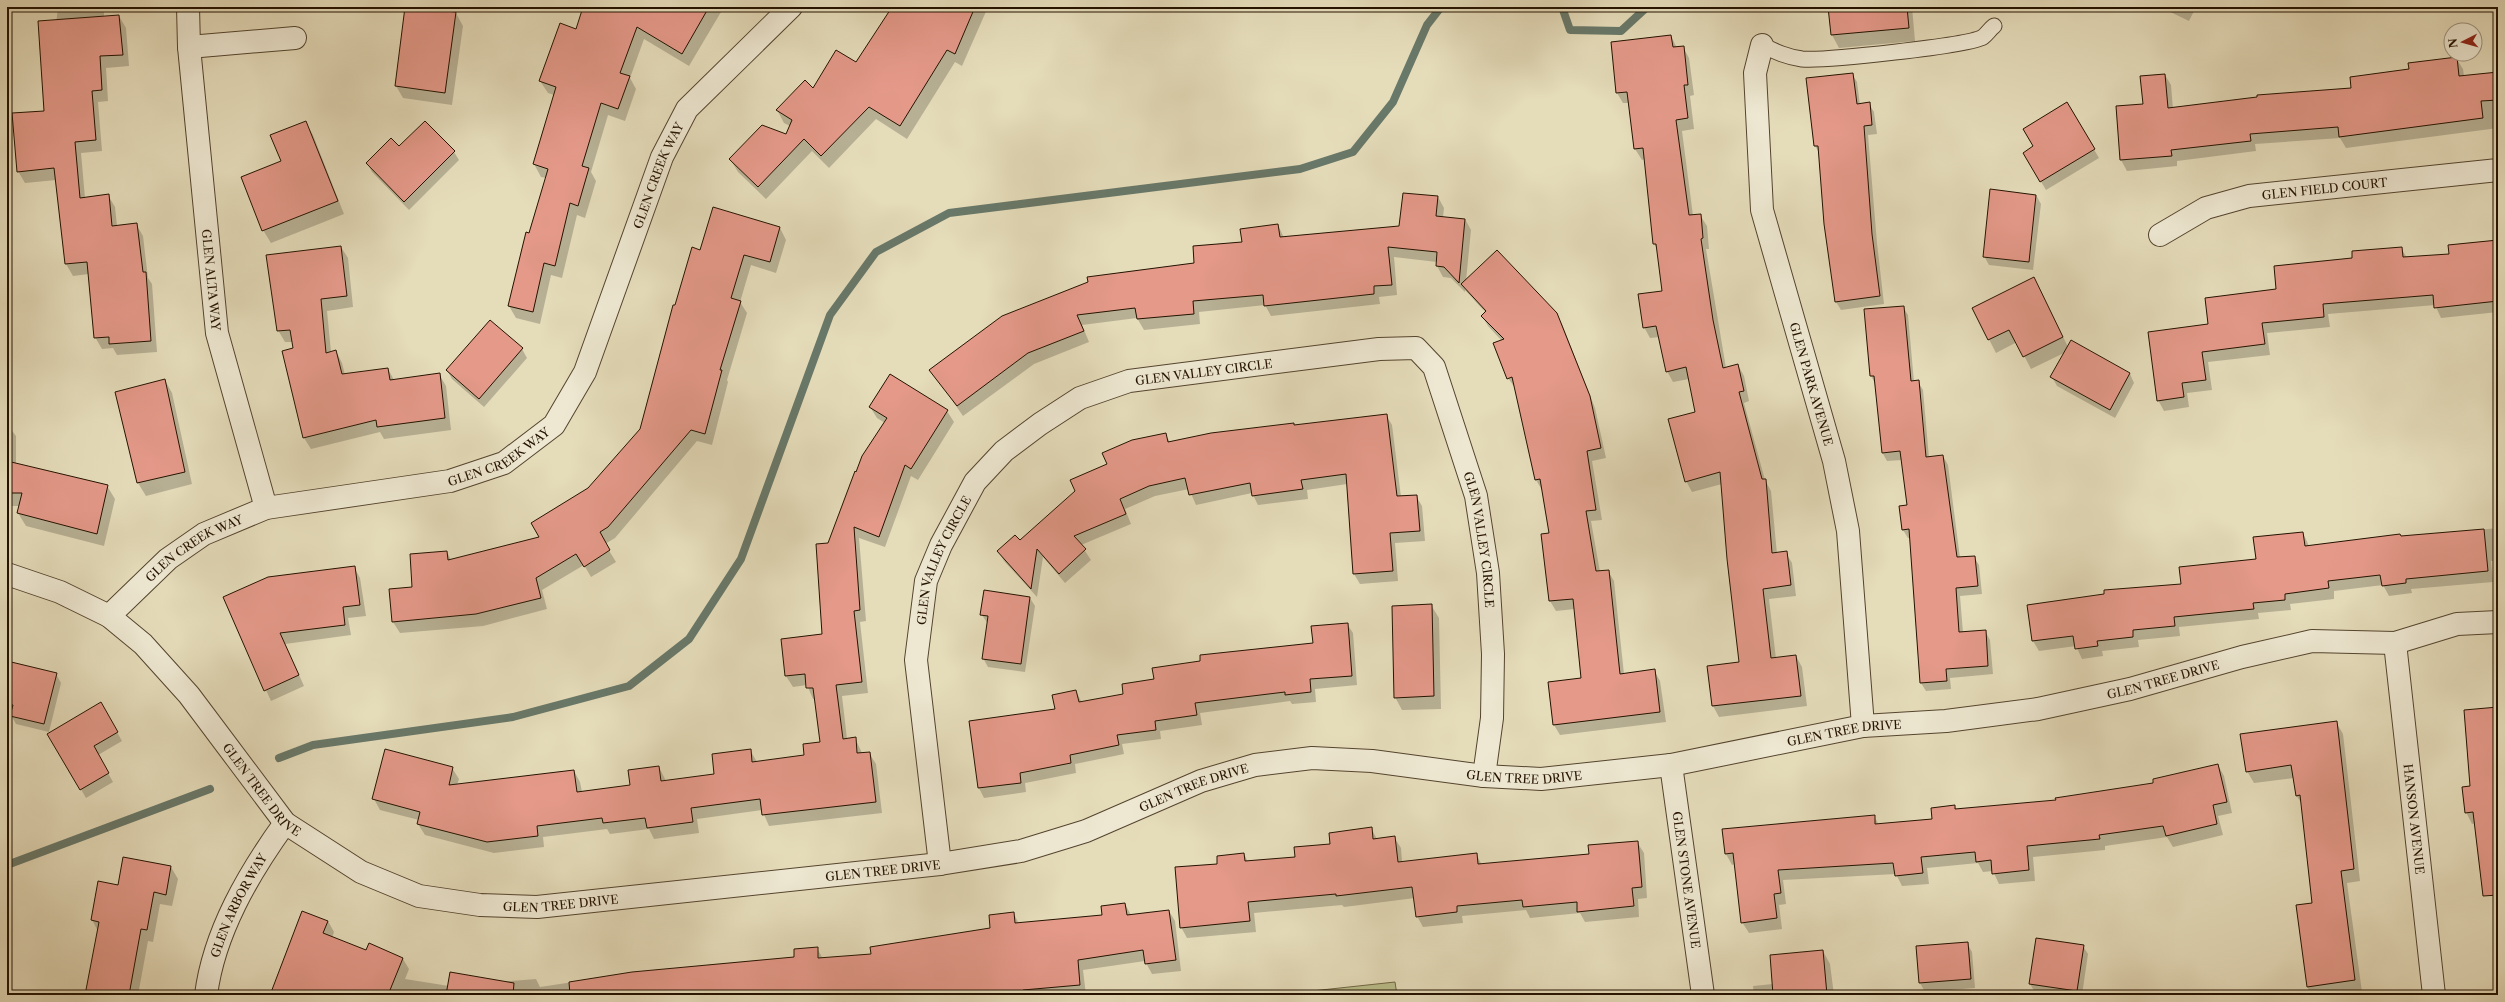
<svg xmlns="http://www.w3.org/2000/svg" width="2505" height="1002" viewBox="0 0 2505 1002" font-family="'Libre Caslon Text',serif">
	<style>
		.green { fill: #bbbf8c; stroke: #706846 }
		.shadow { fill: #0003 }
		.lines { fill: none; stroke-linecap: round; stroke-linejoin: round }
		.stream { stroke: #687869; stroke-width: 8 }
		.building { fill: #e49989; stroke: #241200 }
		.service-casing { stroke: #54442e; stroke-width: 17 }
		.minor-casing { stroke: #54442e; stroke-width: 24 }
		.service { stroke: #eee8d2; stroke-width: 15 }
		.minor { stroke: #eee8d2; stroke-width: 22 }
		.labels { text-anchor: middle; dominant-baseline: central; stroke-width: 3; stroke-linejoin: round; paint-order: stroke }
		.street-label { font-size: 12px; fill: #241200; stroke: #eee8d2 }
	</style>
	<rect width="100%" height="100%" fill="#e5dcba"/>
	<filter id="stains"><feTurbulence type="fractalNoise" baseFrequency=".005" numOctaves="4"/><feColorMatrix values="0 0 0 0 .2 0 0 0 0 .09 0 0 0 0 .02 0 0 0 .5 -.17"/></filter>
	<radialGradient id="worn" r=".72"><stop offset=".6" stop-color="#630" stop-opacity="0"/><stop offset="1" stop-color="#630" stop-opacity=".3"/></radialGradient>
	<polygon class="green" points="1395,982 1397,995 1275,995"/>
	<g class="shadow">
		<polygon points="58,7 104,7 104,17 119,16 126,28 129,66 106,68 108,101 98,102 102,151 81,153 85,198 108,195 115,207 117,226 136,224 143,236 148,278 152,284 157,352 117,355 113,348 102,349 95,337 89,274 73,276 66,264 56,180 25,183 18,171 46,112"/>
		<polygon points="406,7 456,13 463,26 452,105 403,98 396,86"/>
		<polygon points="584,7 724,7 689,66 644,39 630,78 636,89 625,121 608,115 591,172 596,181 585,218 577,215 562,278 551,275 540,324 516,318 509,306 546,178 541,177 534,164 554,95 548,93 540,81 576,30"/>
		<polygon points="893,7 988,7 962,66 955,62 907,139 876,119 829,168 812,151 766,199 738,172 730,159 786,135 790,126 784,123 777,110 857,64"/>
		<polygon points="1829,7 1912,7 1915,41 1839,48 1832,35"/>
		<polygon points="2160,7 2196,7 2189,21"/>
		<polygon points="1671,36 1677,48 1683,47 1689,58 1694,95 1690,96 1694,129 1682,131 1693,216 1700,215 1707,226 1709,249 1706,249 1726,368 1738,365 1744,376 1749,401 1744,403 1765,480 1771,491 1777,554 1786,553 1792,563 1796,596 1769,599 1776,659 1796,656 1802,667 1807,706 1719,717 1713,706 1708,667 1740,663 1722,484 1692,492 1686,481 1697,413 1689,379 1673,382 1667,371 1660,337 1650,338 1644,327 1664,292 1658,250 1654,244 1645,159 1642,160 1635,149 1629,103 1623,103 1617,93"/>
		<polygon points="2456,58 2463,69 2464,76 2498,73 2498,128 2346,148 2340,138 2255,144 2256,151 2177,161 2177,166 2127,171 2121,160 2144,104 2165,75 2171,85 2173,109 2352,89"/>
		<polygon points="1852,74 1857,82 1860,105 1869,104 1874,112 1877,134 1868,135 1877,243 1884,304 1841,310 1836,302 1820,154 1815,146"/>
		<polygon points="2067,103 2099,158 2046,190 2024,153 2034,146"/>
		<polygon points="305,122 313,135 344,214 271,243 263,230 282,162"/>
		<polygon points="425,122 454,152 459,160 409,210 372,172 367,163 399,148"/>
		<polygon points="2036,195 2041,204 2033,270 1989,265 1984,256"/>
		<polygon points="1438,197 1444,208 1443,217 1465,219 1471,230 1466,281 1556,313 1562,324 1595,408 1606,458 1592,461 1602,520 1591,521 1600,572 1608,571 1614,581 1624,674 1654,670 1660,681 1666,722 1560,735 1554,725 1549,683 1582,679 1575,609 1556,611 1550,601 1542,535 1550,534 1542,490 1536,480 1515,388 1508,378 1502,341 1488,326 1482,316 1486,313 1465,290 1465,292 1451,278 1443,277 1437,266 1437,262 1394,257 1397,295 1379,297 1380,304 1271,316 1265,305 1199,312 1200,324 1144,330 1137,318 1082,325 1089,342 1034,364 963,416 931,370 1195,264 1278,225 1284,238 1400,227"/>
		<polygon points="713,208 780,228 786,240 776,273 751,265 740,302 747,313 727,380 728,382 712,445 697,441 615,538 605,544 616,562 591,577 584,565 542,590 547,609 483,626 400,633 393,622 390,590 413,588 447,552 451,560 541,537 589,489 640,429 676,307 700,251"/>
		<polygon points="2498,240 2498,312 2441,318 2435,305 2328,314 2330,327 2267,333 2270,355 2208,362 2212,390 2187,393 2189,407 2164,411 2158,400 2210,325 2277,290 2353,259 2401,248 2407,258 2450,255 2449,245"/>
		<polygon points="341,247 348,258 353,307 327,311 331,352 336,351 342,363 345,375 388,369 394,380 439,374 446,386 451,430 384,439 380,432 311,449 304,438 293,342 285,342 278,330"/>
		<polygon points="2041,291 2068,347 2072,342 2130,374 2134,383 2115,418 2057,386 2052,377 2066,352 2031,369 2017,342 1996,353 1973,308"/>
		<polygon points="1903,307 1908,315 1914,382 1918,382 1923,390 1929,458 1943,456 1948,465 1960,558 1974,557 1979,565 1982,594 1960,596 1963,633 1985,631 1990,640 1993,674 1950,678 1951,689 1926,691 1921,683 1911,538 1908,538 1903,530 1908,506 1902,460 1887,461 1882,452 1876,385 1871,376"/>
		<polygon points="522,349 527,358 484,407 452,379 447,370"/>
		<polygon points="890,375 947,411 954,422 918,480 911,476 885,547 859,538 866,621 860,622 868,693 842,696 847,739 855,738 862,753 869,753 876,764 882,813 769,826 762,810 697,819 699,833 654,839 649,829 610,834 607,829 543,837 544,847 494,853 425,835 418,824 419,820 380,810 374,799 452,768 459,779 457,785 574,771 580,782 582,792 632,786 659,767 666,781 715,775 750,750 757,762 805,756 821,743 815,699 813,699 807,685 793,687 786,676 823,635 829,544 857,473 885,423 877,418 870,407"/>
		<polygon points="165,380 172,393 192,484 146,496 138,483 116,392"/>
		<polygon points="1386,415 1392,425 1401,497 1416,496 1422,506 1425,541 1395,543 1398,581 1360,584 1354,574 1347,484 1307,490 1308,499 1258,505 1252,493 1196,505 1189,489 1155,496 1125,509 1131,524 1081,545 1091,560 1065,583 1043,557 1037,597 1004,561 998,551 1020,542 1108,465 1165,434 1170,442"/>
		<polygon points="7,424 16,436 16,464 107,486 115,499 104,546 26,526 18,513 20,506 7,506"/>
		<polygon points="2498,528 2498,561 2491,561 2493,582 2411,589 2412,593 2389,596 2383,585 2334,591 2334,599 2290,604 2291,610 2258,613 2259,619 2179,627 2180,636 2138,640 2139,647 2102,651 2103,656 2082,659 2076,646 2039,651 2033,641 2028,605 2182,585 2257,560 2303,533 2309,546"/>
		<polygon points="354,567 360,578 366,616 348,618 351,635 285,644 304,686 271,701 224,598"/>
		<polygon points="1030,598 1035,606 1025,672 988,667 983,658 988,624 982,615"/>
		<polygon points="1431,605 1439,618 1441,709 1402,710 1395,697"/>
		<polygon points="1347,624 1353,633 1357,685 1315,689 1316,702 1292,704 1290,701 1200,713 1202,725 1160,731 1161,739 1122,744 1124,754 1075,764 1076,773 1025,783 1026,792 984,798 979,788 970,722 1056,710 1076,691 1082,703 1125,695 1155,680 1314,643"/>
		<polygon points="7,662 56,674 61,683 49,732 16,724 11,715 12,712 7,711"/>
		<polygon points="101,704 122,741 98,755 113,782 86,798 49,734"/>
		<polygon points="2498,708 2498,863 2476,823 2472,824 2466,812 2471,787"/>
		<polygon points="2336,722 2343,734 2360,881 2347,883 2362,992 2355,995 2309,995 2297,906 2314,904 2302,804 2296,795 2294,778 2254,783 2247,771"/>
		<polygon points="2218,765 2224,776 2232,813 2218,816 2223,835 2173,847 2167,837 2105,846 2105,850 2033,857 2035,881 1999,884 1993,871 1983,872 1978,863 1927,868 1929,884 1902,886 1896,874 1783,880 1786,904 1779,905 1782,929 1749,933 1742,922 1735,864 1732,865 1726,854 1874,816 1879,825 1933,820 1955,806 1957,810 2057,801 2155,784"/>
		<polygon points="1371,828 1377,839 1394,837 1401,848 1402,862 1476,854 1482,865 1590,854 1637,842 1644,853 1647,898 1638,899 1639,917 1585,922 1580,913 1530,918 1526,910 1462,916 1463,923 1423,927 1417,916 1415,898 1344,907 1342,905 1254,913 1256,932 1187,938 1181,927 1218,865 1244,854 1248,862 1296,858"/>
		<polygon points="171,867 178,879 172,906 160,904 153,942 148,941 138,995 86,995 98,931 92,920 119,886"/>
		<polygon points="1125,904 1131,915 1169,911 1175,921 1181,971 1152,974 1145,961 1083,970 1086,995 269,995 328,921 334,932 332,938 367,951 370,944 403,959 409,969 405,979 449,986 536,979 540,987 633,973 795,957 817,948 823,959 872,955 991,929 1014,914 1019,924 1103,916"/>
		<polygon points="2496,917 2498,917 2498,938"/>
		<polygon points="1967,943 1972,952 1975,988 1925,992 1920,983 1917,947"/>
		<polygon points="2083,946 2088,954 2082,995 2035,992 2030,984"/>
		<polygon points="1823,951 1830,964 1834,995 1754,995 1753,986 1773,984"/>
	</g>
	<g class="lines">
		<g class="stream">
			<polyline points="1562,7 1570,30 1621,31 1647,7"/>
			<polyline points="279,758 313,745 513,717 629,686 689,639 741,559 830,315 876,252 949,213 1300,169 1353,152 1393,102 1427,25 1441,7"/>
			<polyline points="7,865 210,789"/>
		</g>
	</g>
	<g class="building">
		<polygon points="405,7 456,12 445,93 395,86"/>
		<polygon points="583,7 709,7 682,54 637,27 620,73 630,76 618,109 601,103 582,166 589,168 578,206 570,203 555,266 544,263 533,312 508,306 526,232 529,233 548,169 533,164 556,87 539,81 560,23 576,29"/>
		<polygon points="892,7 975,7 955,54 947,50 900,126 869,107 821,156 804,139 758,187 729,159 762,125 786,134 792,120 776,110 805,80 813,88 836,50 856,62"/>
		<polygon points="1828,7 1907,7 1909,28 1831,35"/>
		<polygon points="119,15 123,55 100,56 102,90 92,91 96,140 75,142 80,198 109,194 112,226 137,223 143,272 146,272 151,341 109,344 109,337 94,338 87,262 65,264 54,168 17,172 12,113 44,111 38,21"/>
		<polygon points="1671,35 1673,47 1684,46 1688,85 1684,85 1688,118 1676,120 1689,215 1701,214 1703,238 1701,239 1713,320 1723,368 1738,364 1744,391 1739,392 1762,479 1766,479 1772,553 1787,551 1791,585 1763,589 1771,658 1796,655 1801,696 1712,706 1707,666 1739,662 1727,559 1720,472 1685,482 1668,419 1695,412 1686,367 1666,372 1656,326 1643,328 1638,294 1662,291 1656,244 1653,244 1643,148 1634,149 1627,92 1616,93 1611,42"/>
		<polygon points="2457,57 2459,76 2498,72 2498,100 2481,101 2483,118 2339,137 2338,127 2250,134 2251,141 2171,150 2172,156 2120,160 2116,106 2143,104 2140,76 2165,74 2168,108 2257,97 2257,95 2351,88 2350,77 2409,69 2408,63"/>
		<polygon points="1853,73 1857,104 1870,102 1872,125 1864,126 1872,234 1880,296 1835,302 1824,224 1818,146 1814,146 1806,78"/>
		<polygon points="2067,102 2095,149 2040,182 2023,153 2033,146 2023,129"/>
		<polygon points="306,121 338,201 262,231 241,177 281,161 270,135"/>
		<polygon points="425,121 455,151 404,202 366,163 391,138 399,146"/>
		<polygon points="1990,189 2036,195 2029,262 1983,257"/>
		<polygon points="1403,193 1438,196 1436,216 1465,219 1459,283 1444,267 1436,266 1437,252 1388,247 1392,285 1374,286 1374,294 1264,306 1263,295 1193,301 1194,314 1137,319 1135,308 1077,315 1084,331 1028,353 957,406 929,370 1002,316 1088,282 1087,277 1194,263 1193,246 1242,242 1240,229 1278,224 1280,237 1399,226"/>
		<polygon points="713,207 780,227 770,262 744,255 731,298 741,301 720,370 722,370 705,434 691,430 608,527 600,532 610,550 584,567 576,554 536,578 541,598 476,614 392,622 389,589 412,587 410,554 447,551 448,560 539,537 531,523 588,488 640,429 673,305 675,305 692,247 700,250"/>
		<polygon points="2498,240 2498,301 2434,308 2433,295 2323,304 2324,317 2262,323 2265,344 2202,352 2206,380 2182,383 2184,397 2157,401 2148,332 2208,324 2205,298 2276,289 2274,266 2352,258 2352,251 2402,247 2403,257 2449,254 2448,245"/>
		<polygon points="341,246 347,296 321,299 326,353 336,350 342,374 388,368 390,380 440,373 445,418 377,427 376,420 303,438 282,351 293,348 290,330 277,331 266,255"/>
		<polygon points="1497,250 1557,313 1590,396 1601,448 1587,451 1596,510 1586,511 1596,571 1609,570 1620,674 1655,669 1660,712 1553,725 1548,682 1581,678 1573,599 1549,601 1541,534 1549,533 1540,479 1535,480 1512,377 1507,379 1493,343 1504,339 1481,316 1486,311 1461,284"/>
		<polygon points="2034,277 2063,337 2023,357 2009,330 1988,340 1972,308"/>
		<polygon points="1904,306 1911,381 1919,380 1926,457 1943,455 1957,557 1975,556 1978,586 1956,588 1959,632 1986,630 1988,666 1946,669 1947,681 1920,683 1909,529 1902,530 1899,506 1907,505 1900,451 1882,453 1874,376 1870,376 1864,309"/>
		<polygon points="490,320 523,348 479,399 446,370"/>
		<polygon points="2071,340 2130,373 2110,410 2050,377"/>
		<polygon points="890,374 948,410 911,469 905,465 879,537 854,527 860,610 854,611 862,682 836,685 843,739 856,737 857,753 870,752 876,802 762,815 760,799 691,808 693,822 647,828 645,818 603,823 602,818 537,826 538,836 487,842 417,824 420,812 372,799 385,749 453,767 449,785 574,770 577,792 630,785 628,770 659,766 661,781 714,774 712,754 751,749 752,762 804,755 803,744 820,742 813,688 806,688 805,674 785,676 781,639 822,634 816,544 828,543 855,471 856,472 862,456 887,418 869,407"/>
		<polygon points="165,379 185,472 137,483 115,392"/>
		<polygon points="1387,414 1397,496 1417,495 1420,531 1390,533 1393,571 1353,574 1346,474 1301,480 1303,489 1252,496 1250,483 1189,495 1185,478 1149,486 1120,499 1126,514 1074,536 1086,549 1059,574 1037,549 1031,589 997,551 1015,535 1020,540 1075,491 1070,480 1107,464 1102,453 1132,440 1166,433 1168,442 1211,433 1294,423 1294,425"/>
		<polygon points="7,461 108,485 97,534 17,513 22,493 7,493"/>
		<polygon points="2484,529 2488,571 2406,579 2406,583 2382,586 2380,575 2328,581 2329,588 2285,594 2285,600 2253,603 2254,609 2174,617 2175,626 2133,630 2133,637 2097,641 2098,646 2075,649 2073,636 2032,641 2027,605 2104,594 2104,590 2181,584 2179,567 2256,559 2253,537 2303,532 2305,546 2400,534 2401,536"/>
		<polygon points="355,566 360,605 343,607 345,625 280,633 299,675 264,691 223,597 268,577"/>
		<polygon points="984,590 1030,597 1021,664 982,659 988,616 980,615"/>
		<polygon points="1432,604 1434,696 1394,698 1392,606"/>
		<polygon points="1348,623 1352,676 1310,679 1311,692 1285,695 1285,692 1195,703 1197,715 1155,721 1156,730 1117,735 1119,745 1070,755 1071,763 1020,773 1021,783 978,788 969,721 1055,709 1052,695 1076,690 1079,702 1123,694 1122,684 1154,679 1152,668 1200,661 1200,655 1313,643 1311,626"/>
		<polygon points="7,661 57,673 44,724 10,716 13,705 7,704"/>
		<polygon points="101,702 118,732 94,746 109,773 80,790 47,734"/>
		<polygon points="2498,707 2498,895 2483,896 2473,812 2465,813 2462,787 2470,786 2464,710"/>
		<polygon points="2337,721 2354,869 2341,871 2355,980 2307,987 2296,905 2312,903 2300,795 2296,796 2291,765 2246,772 2240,734"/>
		<polygon points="2218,764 2227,802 2213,805 2217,824 2166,836 2163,826 2099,835 2100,839 2027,846 2029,870 1992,874 1991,860 1976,862 1975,852 1921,857 1923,873 1895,876 1893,863 1778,870 1781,893 1774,894 1777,918 1741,923 1733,853 1725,854 1722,829 1875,815 1875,824 1932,819 1931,808 1955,805 1955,809 2056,800 2055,798 2153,783 2153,779"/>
		<polygon points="1372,827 1373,839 1395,836 1398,862 1477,853 1478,864 1589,854 1588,845 1638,841 1642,887 1632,888 1634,906 1577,912 1577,902 1523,907 1522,900 1457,906 1457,912 1416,917 1412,887 1336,896 1336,894 1248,902 1250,921 1180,928 1175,867 1217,864 1217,856 1244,853 1245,861 1295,857 1294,847 1330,844 1329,833"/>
		<polygon points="123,857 171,866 166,895 154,892 147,930 141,929 129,995 85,995 99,922 91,920 98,881 118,885"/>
		<polygon points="1125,903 1127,915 1169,910 1176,960 1145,964 1143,950 1078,960 1080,985 1023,990 1024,995 570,995 569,982 632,972 794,957 794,949 818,947 818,958 871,954 870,947 990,928 989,915 1014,912 1015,923 1102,915 1101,906"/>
		<polygon points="302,911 328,921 323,933 366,950 369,943 403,958 388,995 270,995"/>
		<polygon points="2036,938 2084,945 2077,991 2029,984"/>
		<polygon points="1968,942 1971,979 1919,983 1916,946"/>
		<polygon points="1823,950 1827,995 1773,995 1770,955"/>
		<polygon points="450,972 514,983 513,995 446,995"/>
	</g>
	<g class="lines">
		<defs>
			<path id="service" d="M1762,45C1776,52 1787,57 1802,59C1823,61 1968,46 1983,37C1987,34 1990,29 1994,26"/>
			<g id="minor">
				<path id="s1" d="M188,7L189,47L217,333L266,508"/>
				<path id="s2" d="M1762,45L1755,73L1762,210L1834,461L1848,531L1863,726"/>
				<polyline points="189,47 295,38"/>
				<path id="s3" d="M2160,235L2206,208L2249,196L2498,170"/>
				<path id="s4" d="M7,574L60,592L109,616L143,644L189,695L285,823L361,872L419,896L480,905L537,907L940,864L1021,851L1086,831L1201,781L1255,765L1312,758L1372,761L1484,776L1541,779L1671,765L1863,726L1946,721L2038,709L2130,689L2242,657L2312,641L2395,643L2457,624L2498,622"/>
				<path id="s5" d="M109,616L168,559L204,534L266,508L450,481L504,463L554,425L585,372L662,157L687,109L791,7"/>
				<path id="s6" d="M2395,643L2434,995"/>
				<path id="s7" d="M1671,765L1703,995"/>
				<path id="s8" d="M940,864L916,660L926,581L941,545L975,482L1004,451L1040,424L1080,398L1129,381L1379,349L1416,348L1434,367L1476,496L1488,573L1493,654L1492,718L1484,776"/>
				<path id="s9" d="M206,995C214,932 249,873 285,823"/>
			</g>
		</defs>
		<use href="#service" class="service-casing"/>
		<use href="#minor" class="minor-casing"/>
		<use href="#service" class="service"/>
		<use href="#minor" class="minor"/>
	</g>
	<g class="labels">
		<g class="street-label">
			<text stroke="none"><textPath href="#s5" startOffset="770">GLEN CREEK WAY</textPath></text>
			<text stroke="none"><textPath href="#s3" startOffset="174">GLEN FIELD COURT</textPath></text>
			<text stroke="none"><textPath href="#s1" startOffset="274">GLEN ALTA WAY</textPath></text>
			<text stroke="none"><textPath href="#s8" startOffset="658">GLEN VALLEY CIRCLE</textPath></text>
			<text stroke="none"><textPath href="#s2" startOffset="347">GLEN PARK AVENUE</textPath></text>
			<text stroke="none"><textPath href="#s5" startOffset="434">GLEN CREEK WAY</textPath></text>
			<text stroke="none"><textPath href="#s8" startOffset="1077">GLEN VALLEY CIRCLE</textPath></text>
			<text stroke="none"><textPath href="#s5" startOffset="110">GLEN CREEK WAY</textPath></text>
			<text stroke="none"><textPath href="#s8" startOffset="310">GLEN VALLEY CIRCLE</textPath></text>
			<text stroke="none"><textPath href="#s4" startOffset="2311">GLEN TREE DRIVE</textPath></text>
			<text stroke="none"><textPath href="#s4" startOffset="1987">GLEN TREE DRIVE</textPath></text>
			<text stroke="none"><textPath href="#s4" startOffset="1663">GLEN TREE DRIVE</textPath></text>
			<text stroke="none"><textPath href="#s4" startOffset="343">GLEN TREE DRIVE</textPath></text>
			<text stroke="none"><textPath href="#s4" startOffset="1327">GLEN TREE DRIVE</textPath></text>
			<text stroke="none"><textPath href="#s6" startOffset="177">HANSON AVENUE</textPath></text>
			<text stroke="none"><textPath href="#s4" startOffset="1003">GLEN TREE DRIVE</textPath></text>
			<text stroke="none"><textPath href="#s7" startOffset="116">GLEN STONE AVENUE</textPath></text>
			<text stroke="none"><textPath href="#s4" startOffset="679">GLEN TREE DRIVE</textPath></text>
			<text stroke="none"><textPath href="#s9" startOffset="96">GLEN ARBOR WAY</textPath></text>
		</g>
	</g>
	<rect width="2505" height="1002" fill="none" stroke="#e5dcba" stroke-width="24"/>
	<rect x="8" y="8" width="2489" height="986" fill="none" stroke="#241200" stroke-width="2"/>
	<rect x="12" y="12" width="2481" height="978" fill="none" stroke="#241200"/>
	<g transform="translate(2463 42) rotate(264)"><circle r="19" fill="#eee8d2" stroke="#9d927e"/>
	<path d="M0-3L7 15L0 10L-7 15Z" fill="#8f2418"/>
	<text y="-6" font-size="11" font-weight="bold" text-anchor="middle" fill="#241200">N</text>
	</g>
	<rect width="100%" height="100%" filter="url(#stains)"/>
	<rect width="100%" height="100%" fill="url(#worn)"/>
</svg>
